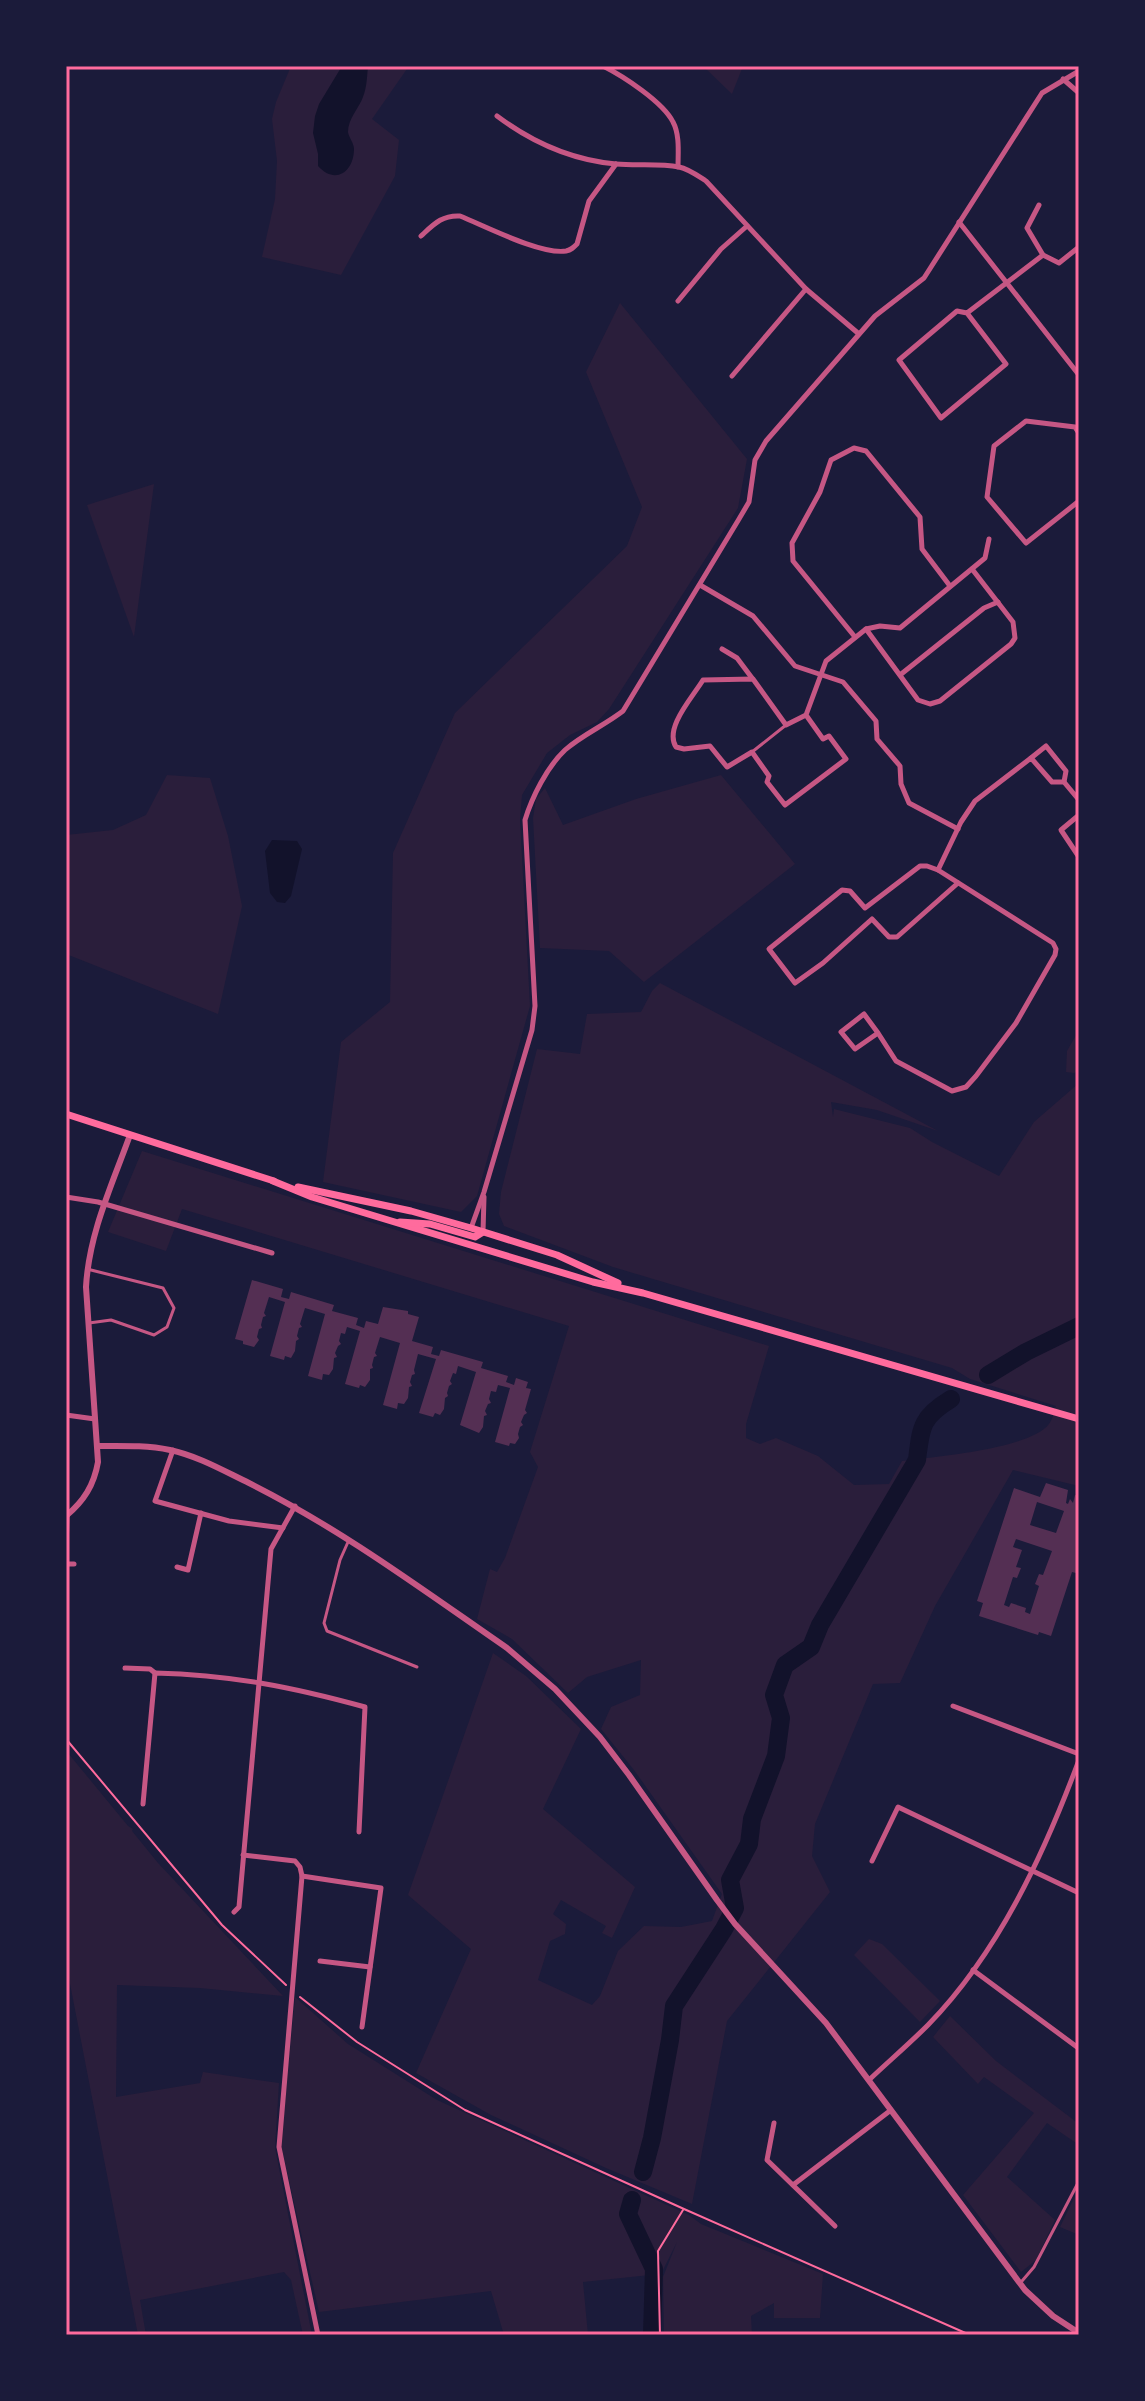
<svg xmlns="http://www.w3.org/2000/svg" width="1145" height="2401" viewBox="0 0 1145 2401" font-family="'Public Sans',sans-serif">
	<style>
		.green { fill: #2a1e3b }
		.water { fill: #12122b }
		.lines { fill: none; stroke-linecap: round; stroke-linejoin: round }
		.river { stroke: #12122b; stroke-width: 18 }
		.building { fill: #542f53; fill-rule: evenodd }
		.path { stroke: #ff6b9d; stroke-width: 2 }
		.service { stroke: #c65784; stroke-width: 3 }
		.minor { stroke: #c65784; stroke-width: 5 }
		.tertiary { stroke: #c65784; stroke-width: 6 }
		.secondary { stroke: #ff6b9d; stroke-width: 7 }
		.neatline { fill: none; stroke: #ff6b9d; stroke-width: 3 }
	</style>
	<rect width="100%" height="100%" fill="#1b1b3a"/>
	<g class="green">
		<polygon points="291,66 409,66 372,119 399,140 395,176 341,275 262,257 275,199 277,161 272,119 276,102"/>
		<polygon points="703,66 743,66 732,94"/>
		<polygon points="620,303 747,459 738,508 609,709 597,722 570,735 547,753 522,795 520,820 530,1006 477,1196 461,1212 323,1182 341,1042 390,1002 393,853 455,713 627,546 642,507 586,372"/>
		<polygon points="154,484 134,637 87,505"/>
		<polygon points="167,775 210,778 228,836 242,906 218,1014 66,954 66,835 113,830 146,815"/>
		<polygon points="721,775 795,864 644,982 609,951 540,948 533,818 536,799 545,788 563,825 636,799"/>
		<path d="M660,983L938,1131L877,1110L831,1102L833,1117L834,1109L910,1128L932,1142L999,1176L1034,1122L1079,1083V1486L1013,1470L935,1606L900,1683L873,1684L815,1824L812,1856L830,1892L727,2021L692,2204L606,2168L491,2115L416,2073L471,1949L408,1895L493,1653L526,1676L581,1729L543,1809L635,1887L612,1938L602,1933L606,1926L561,1900L553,1914L566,1924L565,1934L550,1941L538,1980L592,2005L600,1996L618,1951L644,1926L681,1927L712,1921L722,1894L634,1770L601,1729L611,1707L640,1695L641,1660L587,1677L568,1693L512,1639L477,1619L490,1569L497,1572L505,1558L538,1467L530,1452L569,1326L182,1209L166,1251L108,1232L142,1151L769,1346L746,1424V1438L760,1444L776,1438L818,1456L854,1485L889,1484L902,1461C934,1457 1030,1449 1049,1424C1053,1419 1054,1411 1056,1406L970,1379L952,1368L613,1267L504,1226L499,1214L501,1192L537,1049L580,1054L587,1014L641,1012L652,991Z"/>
		<polygon points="1079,1030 1079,1071 1074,1073 1066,1072 1067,1051"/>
		<polygon points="68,1753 128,1826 133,1829 132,1831 158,1863 283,1996 200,1988 117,1985 116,2097 200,2083 203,2072 279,2083 275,2148 312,2335 303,2335 291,2280 284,2272 140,2300 146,2335 138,2335 66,1963 66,1755"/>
		<polygon points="869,1939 882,1944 940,2001 920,2022 854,1955"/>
		<polygon points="295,1997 348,2044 437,2100 689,2215 701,2224 823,2274 820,2318 774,2318 774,2303 751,2316 752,2335 664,2335 663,2277 677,2242 663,2270 649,2267 650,2275 583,2282 588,2335 504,2335 491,2291 319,2312 281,2145"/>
		<polygon points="950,2016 996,2061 1079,2124 1079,2145 1047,2123 1007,2177 1055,2220 1036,2260 1021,2272 963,2195 1034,2113 984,2077 978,2084 933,2037"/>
		<polygon points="1079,2188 1079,2235 1060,2227"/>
	</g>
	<g class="water">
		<path d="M342,66H368C367,76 367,87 363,97C359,108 348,119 348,132C349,138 354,143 354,149C354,172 335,185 318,166V154L313,133L315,116L319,104Z"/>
		<polygon points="272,840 297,841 302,849 291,896 285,903 277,902 270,893 265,851"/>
	</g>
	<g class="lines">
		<g class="river">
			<polyline points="988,1375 1026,1352 1079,1326"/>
			<path d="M643,2172L652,2138L670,2040L674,2006L724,1929L735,1908L730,1880L749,1844L752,1819L776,1756L781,1718L774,1695L785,1665L811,1647L820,1625L917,1460C921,1427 921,1417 951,1399"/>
			<polyline points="632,2200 628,2214 654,2269 652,2335"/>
		</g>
	</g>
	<g class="building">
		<polygon points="252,1280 283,1289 281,1297 289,1299 291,1292 334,1305 332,1311 358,1318 356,1325 364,1328 366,1321 378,1324 383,1307 408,1311 408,1314 419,1317 412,1341 433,1347 431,1354 439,1356 441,1350 483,1362 481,1368 508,1376 506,1382 514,1385 516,1378 528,1382 526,1388 531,1389 525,1410 527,1413 524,1415 521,1422 523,1425 520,1427 518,1434 519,1438 515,1444 510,1443 509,1446 495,1442 510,1388 498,1385 496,1392 491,1391 489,1399 491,1403 488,1404 485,1411 487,1415 484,1416 483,1427 479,1433 460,1425 476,1372 458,1366 456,1374 453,1373 450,1381 452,1384 449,1386 447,1393 448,1396 445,1398 444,1409 440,1415 435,1413 433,1417 419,1413 436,1359 418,1354 414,1370 415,1374 412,1375 410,1382 412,1386 409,1387 408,1398 404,1404 398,1403 397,1409 383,1405 400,1343 380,1337 375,1353 377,1356 374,1357 372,1365 373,1368 370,1369 370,1380 365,1387 360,1385 359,1388 345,1384 360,1331 347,1327 345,1334 341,1333 339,1341 341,1344 338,1346 335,1353 337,1357 334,1358 333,1369 329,1375 323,1374 322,1380 308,1376 325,1314 305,1308 300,1324 302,1327 299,1328 297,1336 299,1339 296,1341 295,1351 291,1358 285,1356 284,1360 270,1356 285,1302 269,1297 264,1313 266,1316 263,1317 261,1325 262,1328 259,1329 257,1337 259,1340 254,1347 243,1344 243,1341 235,1339"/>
		<path d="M1046,1483L1068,1490L1066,1503L1068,1504L1070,1499L1073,1503L1075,1495L1079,1496V1550L1077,1558L1079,1563L1076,1573L1072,1572L1051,1636L1039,1632L1038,1635L979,1616L983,1603L977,1601L1014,1488L1040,1497ZM1037,1502L1064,1511L1056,1533L1030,1525ZM1016,1539L1052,1551L1043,1575L1039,1574L1035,1584L1039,1586L1030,1614L1025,1612L1026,1608L1011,1603L1009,1607L1004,1605L1013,1577L1017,1578L1021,1568L1016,1567L1022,1550L1013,1547Z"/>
	</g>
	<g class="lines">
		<g class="path">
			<polyline points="66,1739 222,1925 286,1985"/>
			<polyline points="300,1997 357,2042 465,2110 684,2209 970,2335"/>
			<polyline points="660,2335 658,2251 683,2210"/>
		</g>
		<g class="service">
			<polyline points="752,752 786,725"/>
			<polyline points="87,1269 163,1288 174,1308 167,1327 154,1335 111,1320 89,1323"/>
			<polyline points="348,1542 340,1560 324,1623 327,1631 417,1667"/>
			<polyline points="1078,1639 1079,1639"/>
			<polyline points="1022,2281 1034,2267 1079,2181"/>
		</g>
		<g class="minor">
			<path d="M603,66C623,76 663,102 673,122C680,135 678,153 678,167"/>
			<polyline points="1063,79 1079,93"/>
			<path d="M497,116C533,143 571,160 616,164C637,166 659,163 679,167C689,169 698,176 706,181L806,289L859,334"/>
			<polyline points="959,222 1079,375"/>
			<path d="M421,236C434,224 442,215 460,216C485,226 541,255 566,251C571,250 573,248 577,244L589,201L616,164"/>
			<polyline points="1043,255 1059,263 1079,247"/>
			<polyline points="678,301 721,249 747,226"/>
			<polyline points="967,313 1006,364 941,418 899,360 957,311 967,313 1043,255 1027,228 1039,205"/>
			<polyline points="732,376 806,289"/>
			<polyline points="1079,433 1075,427 1026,421 994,446 987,497 1026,543 1079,501"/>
			<polyline points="700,585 753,616 795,666 843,682 876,721 877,739 900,766 901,784 909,803 958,829"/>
			<polyline points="866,629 918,700 930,704 940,701 1011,644 1015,638 1013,622 972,569"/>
			<polyline points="855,637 793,561 792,543 820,492 831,460 854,448 866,451 920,517 922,549 950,586"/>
			<polyline points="722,649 737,658 752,678"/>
			<polyline points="900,675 984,608 998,602"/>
			<path d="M806,715L786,725L753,679L703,680C692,698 664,728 676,747L684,749L710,746L727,767L752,752L769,776L767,782L785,805L846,759L829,736L823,739L806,715L826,661L866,629L880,626L900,628L985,558L989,539"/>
			<polyline points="1031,758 1046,746 1066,771 1064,782"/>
			<polyline points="1079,815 1061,830 1079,857"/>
			<polyline points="938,870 927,866 920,866 865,908 850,891 842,890 769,949 795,983 823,963 872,919 889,937 897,937 958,883"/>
			<polyline points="878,1033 864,1014 841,1032 855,1049 878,1033 896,1061 952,1091 966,1087 976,1076 1016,1023 1055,955 1056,949 1053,943 938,870 961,822 975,801 1031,758 1052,782 1064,782 1079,800"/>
			<polyline points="66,1197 98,1202 272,1253"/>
			<path d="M471,1228L484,1192L532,1030L535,1006L525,820C532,797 547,767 565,750C582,735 605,725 623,711L739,519L749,502L755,460L766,441L875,316L924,278L1042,93L1079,71"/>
			<polyline points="483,1232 484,1197"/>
			<polyline points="66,1415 95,1419"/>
			<polyline points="173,1450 155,1501 229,1521 283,1528"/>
			<polyline points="66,1553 67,1515"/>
			<polyline points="66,1564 74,1564"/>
			<polyline points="177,1567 188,1570 201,1513"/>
			<polyline points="125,1668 150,1669 155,1673"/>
			<polyline points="953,1706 1079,1754"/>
			<path d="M143,1804L155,1673C232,1675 292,1687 365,1707L359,1832"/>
			<polyline points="243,1855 295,1861 300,1867 302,1876 279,2147 318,2335"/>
			<polyline points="872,1861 898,1807 1079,1893"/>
			<polyline points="302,1876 381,1888 362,2027"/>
			<polyline points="234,1912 239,1907 271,1549 295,1506"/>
			<polyline points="320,1961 370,1967"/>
			<polyline points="973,1970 1077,2047"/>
			<path d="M869,2080C888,2062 909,2044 928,2025C999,1952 1044,1854 1079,1760"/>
			<polyline points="774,2123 767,2160 835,2226"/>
			<polyline points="793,2185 891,2110"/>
			<polyline points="66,2202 66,2204"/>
			<polyline points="66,2334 75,2335"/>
		</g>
		<g class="tertiary">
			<path d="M97,1446C122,1446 146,1445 170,1450C198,1456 224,1471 249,1483C341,1529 423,1590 507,1648L555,1689L600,1737L629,1775L717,1900L735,1924L826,2023L1025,2290L1053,2316L1079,2333"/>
			<path d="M66,1516C84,1501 94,1485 98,1462L86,1287C89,1233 112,1185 130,1135"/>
		</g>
		<g class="secondary">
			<polyline points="66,1114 274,1181"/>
			<polyline points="273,1181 312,1197 593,1282 643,1293 1079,1419"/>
			<polyline points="298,1187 411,1211 471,1228 557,1255 618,1283"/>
			<polyline points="400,1222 430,1224 475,1237 483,1232"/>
		</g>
	</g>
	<rect width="1145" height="2401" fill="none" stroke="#1b1b3a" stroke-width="136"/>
	<rect x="68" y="68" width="1009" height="2265" class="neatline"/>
</svg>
